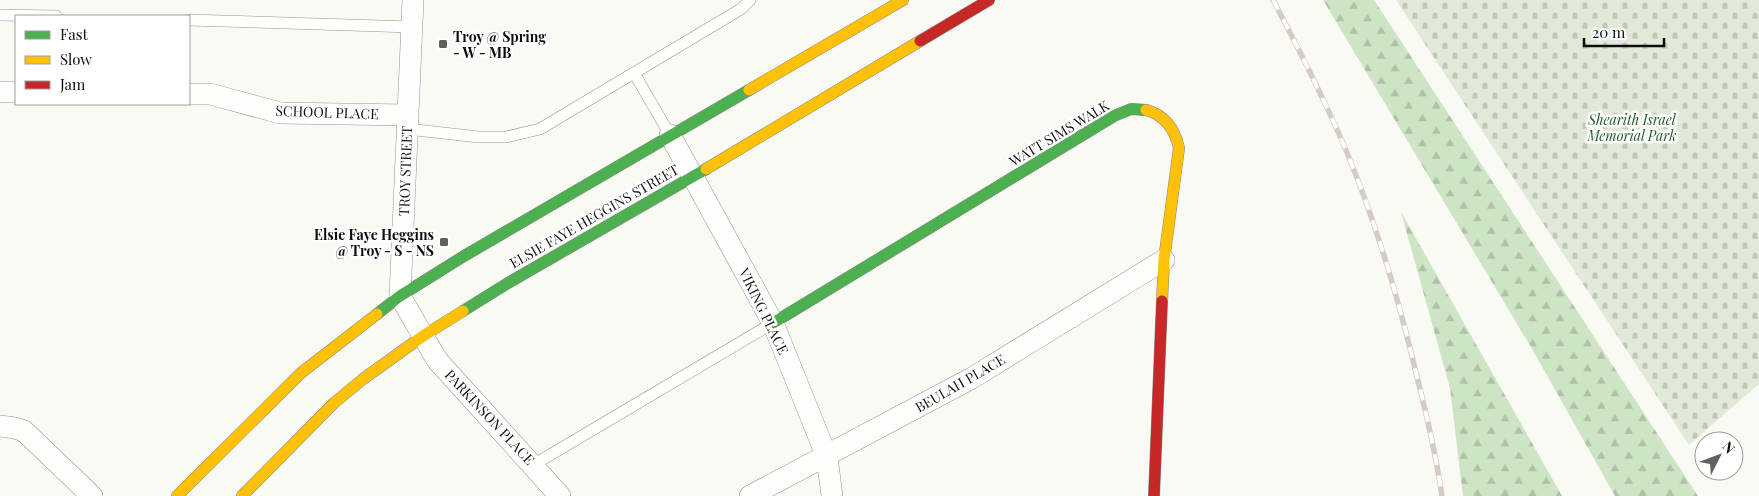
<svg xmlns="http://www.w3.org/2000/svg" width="1759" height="496" viewBox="0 0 1759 496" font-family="'Playfair Display',serif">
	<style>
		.forest { fill: url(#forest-firs) }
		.cemetery { fill: url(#cemetery-stones) }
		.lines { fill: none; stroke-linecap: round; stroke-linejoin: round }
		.lane-casing { stroke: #939491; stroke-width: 12 }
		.street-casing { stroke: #939491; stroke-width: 22 }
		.fast-casing { stroke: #8a8a87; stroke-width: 12 }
		.slow-casing { stroke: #8a8a87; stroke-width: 12 }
		.jam-casing { stroke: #8a8a87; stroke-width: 12 }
		.lane { stroke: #fefefd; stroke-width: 11 }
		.street { stroke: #fefefd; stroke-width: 21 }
		.fast { stroke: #4caf50; stroke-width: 11 }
		.slow { stroke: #ffc107; stroke-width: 11 }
		.jam { stroke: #c62828; stroke-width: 11 }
		.rail-casing { stroke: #d5cac6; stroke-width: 5.5 }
		.rail { stroke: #fff; stroke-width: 4; stroke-dasharray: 11; stroke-linecap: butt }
		.poi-dot { fill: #60605e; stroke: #fff; stroke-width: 2 }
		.labels { text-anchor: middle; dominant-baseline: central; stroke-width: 5; stroke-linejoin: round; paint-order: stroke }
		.poi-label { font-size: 14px; font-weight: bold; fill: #0d0d0d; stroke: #fff; text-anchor: start }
		.street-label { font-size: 14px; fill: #0d0d0d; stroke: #fff }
		.park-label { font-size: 14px; font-style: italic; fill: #265d28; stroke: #fff }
	</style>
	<defs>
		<pattern id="forest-firs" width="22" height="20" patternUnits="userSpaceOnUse" patternTransform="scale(1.25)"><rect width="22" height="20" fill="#cde4c5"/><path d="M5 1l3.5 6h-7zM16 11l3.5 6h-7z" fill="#afc2a8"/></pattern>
		<pattern id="cemetery-stones" width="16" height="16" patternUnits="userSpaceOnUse" patternTransform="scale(1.25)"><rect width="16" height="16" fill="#e1ead9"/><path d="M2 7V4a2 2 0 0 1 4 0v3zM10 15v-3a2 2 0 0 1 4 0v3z" fill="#c0c8b9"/></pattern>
	</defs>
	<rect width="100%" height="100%" fill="#f9faf3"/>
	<g class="forest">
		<polygon points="1323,0 1374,0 1698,496 1615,496 1531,347"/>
		<polygon points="1401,212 1562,496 1463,496 1450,388"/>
	</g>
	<polygon class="cemetery" points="1396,0 1759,0 1759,384 1689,445"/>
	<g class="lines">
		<defs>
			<g id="lane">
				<polyline points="0,15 56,16"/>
				<polyline points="189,20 412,27"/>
				<polyline points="634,73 670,135"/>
				<polyline points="407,129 479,137 506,137 540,129 741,9 750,0"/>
				<polyline points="533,465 773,323"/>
			</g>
			<g id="street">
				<polyline points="413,0 400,296 437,360 560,496"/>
				<polyline points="0,92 16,92"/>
				<polyline points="189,94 210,94 280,113 407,115"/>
				<polyline points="670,135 773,323 827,457 832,496"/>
				<polyline points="0,426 15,428 24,431 92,496"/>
				<polyline points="750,496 972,378 1164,260"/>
			</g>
			<g id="fast">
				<polyline points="463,311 508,283 706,169"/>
				<polyline points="377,314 400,296 464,256 749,90"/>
				<polyline points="773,323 1114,116 1131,109 1146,110"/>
			</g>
			<g id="slow">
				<polyline points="749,90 903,0"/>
				<path d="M1146,110C1165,115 1175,130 1179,148L1164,260L1162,301"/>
				<polyline points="706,169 920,41"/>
				<polyline points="177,496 301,373 377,314"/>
				<polyline points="242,496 334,403 363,379 423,336 463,311"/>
			</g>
			<g id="jam">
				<polyline points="920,41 989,0"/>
				<polyline points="1154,496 1162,301"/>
			</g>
		</defs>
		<use href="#lane" class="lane-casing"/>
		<use href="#street" class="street-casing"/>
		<use href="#fast" class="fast-casing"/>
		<use href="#slow" class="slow-casing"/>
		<use href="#jam" class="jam-casing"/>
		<use href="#lane" class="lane"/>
		<use href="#street" class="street"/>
		<use href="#fast" class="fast"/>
		<use href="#slow" class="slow"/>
		<use href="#jam" class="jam"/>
		<defs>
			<path id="rail" d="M1273,0C1299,49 1324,99 1346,150C1376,223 1399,300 1417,377C1427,416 1436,456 1442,496"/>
		</defs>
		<use href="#rail" class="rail-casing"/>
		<use href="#rail" class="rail"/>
	</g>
	<g class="poi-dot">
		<rect x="438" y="39" width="10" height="10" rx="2.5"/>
		<rect x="439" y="237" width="10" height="10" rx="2.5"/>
	</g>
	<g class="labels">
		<g class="poi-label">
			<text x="453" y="36">Troy @ Spring<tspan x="453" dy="16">- W - MB</tspan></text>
			<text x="434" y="234" text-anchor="end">Elsie Faye Heggins<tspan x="434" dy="16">@ Troy - S - NS</tspan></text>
		</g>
		<g class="street-label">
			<text transform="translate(327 112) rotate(2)">SCHOOL PLACE</text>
			<text transform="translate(1059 133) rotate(-31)">WATT SIMS WALK</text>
			<text transform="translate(405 171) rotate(-88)">TROY STREET</text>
			<text transform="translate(594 216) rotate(-30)">ELSIE FAYE HEGGINS STREET</text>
			<text transform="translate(764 311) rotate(64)">VIKING PLACE</text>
			<text transform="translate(960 383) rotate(-30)">BEULAH PLACE</text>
			<text transform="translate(490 417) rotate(47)">PARKINSON PLACE</text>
		</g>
		<g class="park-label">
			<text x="1632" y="119">Shearith Israel<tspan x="1632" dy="16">Memorial Park</tspan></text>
		</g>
	</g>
	<rect x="15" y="15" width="175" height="90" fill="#ffffff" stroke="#9e9e9e"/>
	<rect x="25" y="31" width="25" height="8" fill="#4caf50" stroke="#9e9e9e"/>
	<text x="60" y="40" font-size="15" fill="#0d0d0d">Fast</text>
	<rect x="25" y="56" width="25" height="8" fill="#ffc107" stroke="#9e9e9e"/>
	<text x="60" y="65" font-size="15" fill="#0d0d0d">Slow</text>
	<rect x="25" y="81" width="25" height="8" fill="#c62828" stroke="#9e9e9e"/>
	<text x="60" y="90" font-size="15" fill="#0d0d0d">Jam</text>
	<g transform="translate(1719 456) rotate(48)"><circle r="24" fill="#ffffff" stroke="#9e9e9e"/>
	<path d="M0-4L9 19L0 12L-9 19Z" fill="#60605e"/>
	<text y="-8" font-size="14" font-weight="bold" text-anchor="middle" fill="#0d0d0d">N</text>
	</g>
	<path d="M1584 38v8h80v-8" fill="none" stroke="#0d0d0d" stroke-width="2.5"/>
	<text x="1592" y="38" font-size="15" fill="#0d0d0d" stroke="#ffffff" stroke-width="4" paint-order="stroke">20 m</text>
</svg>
